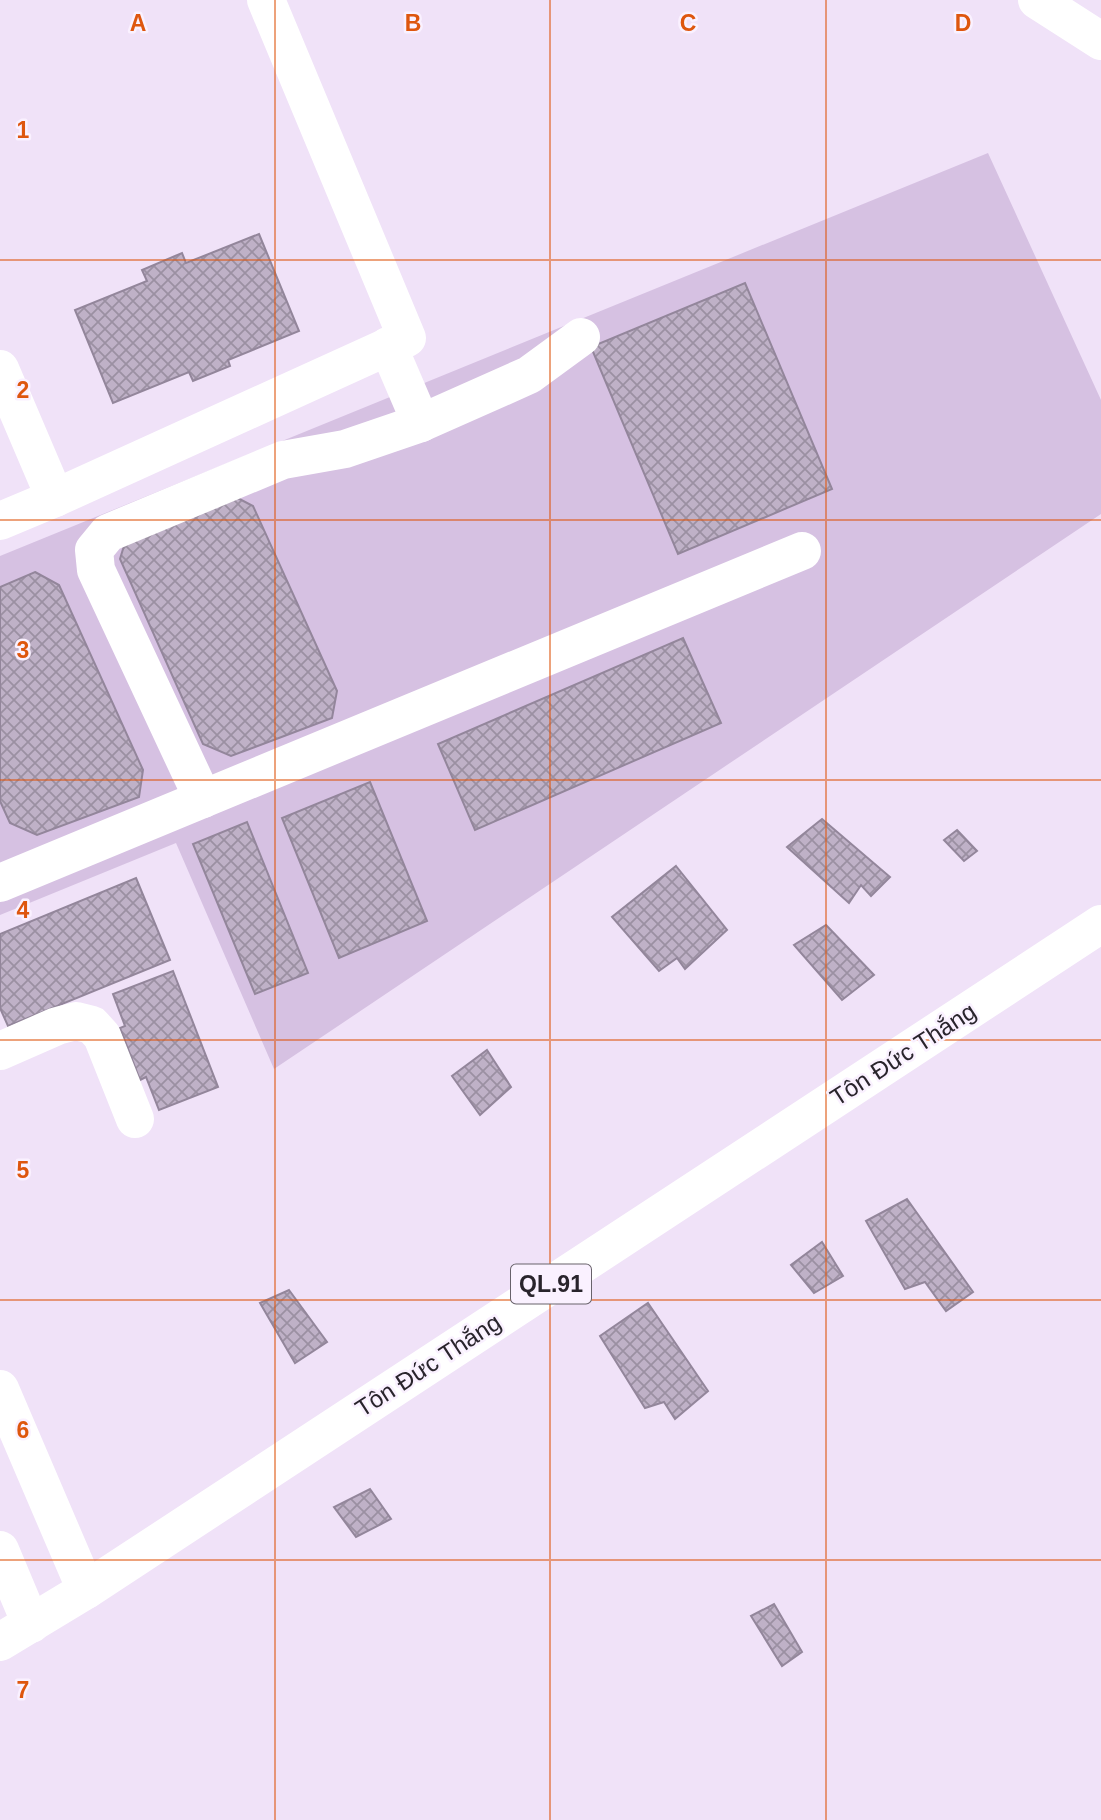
<svg xmlns="http://www.w3.org/2000/svg" width="1101" height="1820" viewBox="0 0 1101 1820" font-family="Helvetica,sans-serif">
	<style>
		.garden { fill: #d6c1e2 }
		.building { fill: url(#building-cross-hatch); stroke: #93869b; stroke-width: 2 }
		.lines { fill: none; stroke-linecap: round; stroke-linejoin: round }
		.minor { stroke: #fff; stroke-width: 38 }
		.highway { stroke: #fff; stroke-width: 38 }
		.grid { fill: none; stroke: #de560e; stroke-width: 2; stroke-opacity: 0.55 }
		.labels { text-anchor: middle; dominant-baseline: central; stroke-width: 5; stroke-linejoin: round; paint-order: stroke }
		.shield { fill: #faf1ff; stroke: #68626b; stroke-width: 2 }
		.shield-label { font-size: 23px; font-weight: bold; fill: #29242c }
		.street-label { font-size: 24px; fill: #29242c; stroke: #faf1ff }
		.grid-label { font-size: 23px; text-anchor: middle; font-weight: bold; fill: #de560e; stroke: #faf1ff; stroke-width: 5; stroke-linejoin: round; paint-order: stroke }
	</style>
	<defs>
		<pattern id="building-cross-hatch" width="8" height="8" patternUnits="userSpaceOnUse" patternTransform="scale(1.75)"><rect width="8" height="8" fill="#bfb1c7"/><path d="M0 0l8 8M0 8l8-8" fill="none" stroke="#9b90a2"/></pattern>
	</defs>
	<rect width="100%" height="100%" fill="#f0e2f8"/>
	<polygon class="garden" points="988,153 1101,400 1101,514 274,1069 176,843 0,915 0,556"/>
	<g class="building">
		<polygon points="259,234 299,331 228,360 230,366 193,381 189,372 113,403 75,310 147,281 142,270 182,253 186,263"/>
		<polygon points="745,283 832,489 678,554 591,347"/>
		<polygon points="228,493 253,506 337,691 332,718 231,756 203,744 120,559 127,536"/>
		<polygon points="35,572 59,585 143,770 139,797 37,835 10,823 0,801 0,587"/>
		<polygon points="683,638 721,723 475,830 438,744"/>
		<polygon points="370,782 427,921 339,958 282,818"/>
		<polygon points="822,819 890,877 871,896 861,885 849,903 787,847"/>
		<polygon points="247,822 308,973 255,994 193,844"/>
		<polygon points="957,830 977,851 964,861 944,840"/>
		<polygon points="676,866 727,930 685,969 677,958 659,971 612,917"/>
		<polygon points="136,878 170,960 8,1026 0,1008 0,934"/>
		<polygon points="826,925 874,975 842,1000 794,945"/>
		<polygon points="173,971 218,1087 159,1110 146,1077 140,1080 120,1028 125,1026 113,994"/>
		<polygon points="487,1050 511,1087 480,1115 452,1076"/>
		<polygon points="907,1199 973,1292 946,1311 925,1282 905,1289 866,1221"/>
		<polygon points="822,1242 843,1276 814,1293 791,1265"/>
		<polygon points="289,1290 327,1342 295,1363 260,1303"/>
		<polygon points="648,1303 708,1391 675,1419 664,1402 645,1408 600,1336"/>
		<polygon points="370,1489 391,1519 356,1537 334,1507"/>
		<polygon points="774,1604 802,1652 782,1666 751,1616"/>
	</g>
	<g class="lines">
		<g class="minor">
			<polyline points="1037,0 1101,41"/>
			<polyline points="388,346 421,423"/>
			<polyline points="0,369 55,498"/>
			<polyline points="0,521 55,498 407,338 266,0"/>
			<polyline points="203,799 96,570 94,550 108,533 283,460 345,449 421,423 529,375 581,337"/>
			<polyline points="0,883 802,551"/>
			<polyline points="0,1051 57,1026 76,1021 92,1025 102,1036 135,1119"/>
			<polyline points="0,1389 86,1590"/>
			<polyline points="0,1550 31,1624"/>
		</g>
		<polyline class="highway" points="0,1642 86,1590 1101,924"/>
	</g>
	<path class="grid" d="M275,0V1820M550,0V1820M826,0V1820M0,260H1101M0,520H1101M0,780H1101M0,1040H1101M0,1300H1101M0,1560H1101"/>
	<g class="labels">
		<rect class="shield" x="511" y="1264.5" width="80" height="39" rx="5"/>
		<g class="shield-label">
			<text x="551" y="1284">QL.91</text>
		</g>
		<g class="street-label">
			<text transform="translate(903 1054) rotate(-33)">Tôn Đức Thắng</text>
			<text transform="translate(428 1365) rotate(-33)">Tôn Đức Thắng</text>
		</g>
	</g>
	<g class="grid-label">
		<text x="138" y="31">A</text>
		<text x="413" y="31">B</text>
		<text x="688" y="31">C</text>
		<text x="963" y="31">D</text>
		<text x="23" y="138">1</text>
		<text x="23" y="398">2</text>
		<text x="23" y="658">3</text>
		<text x="23" y="918">4</text>
		<text x="23" y="1178">5</text>
		<text x="23" y="1438">6</text>
		<text x="23" y="1698">7</text>
	</g>
</svg>
